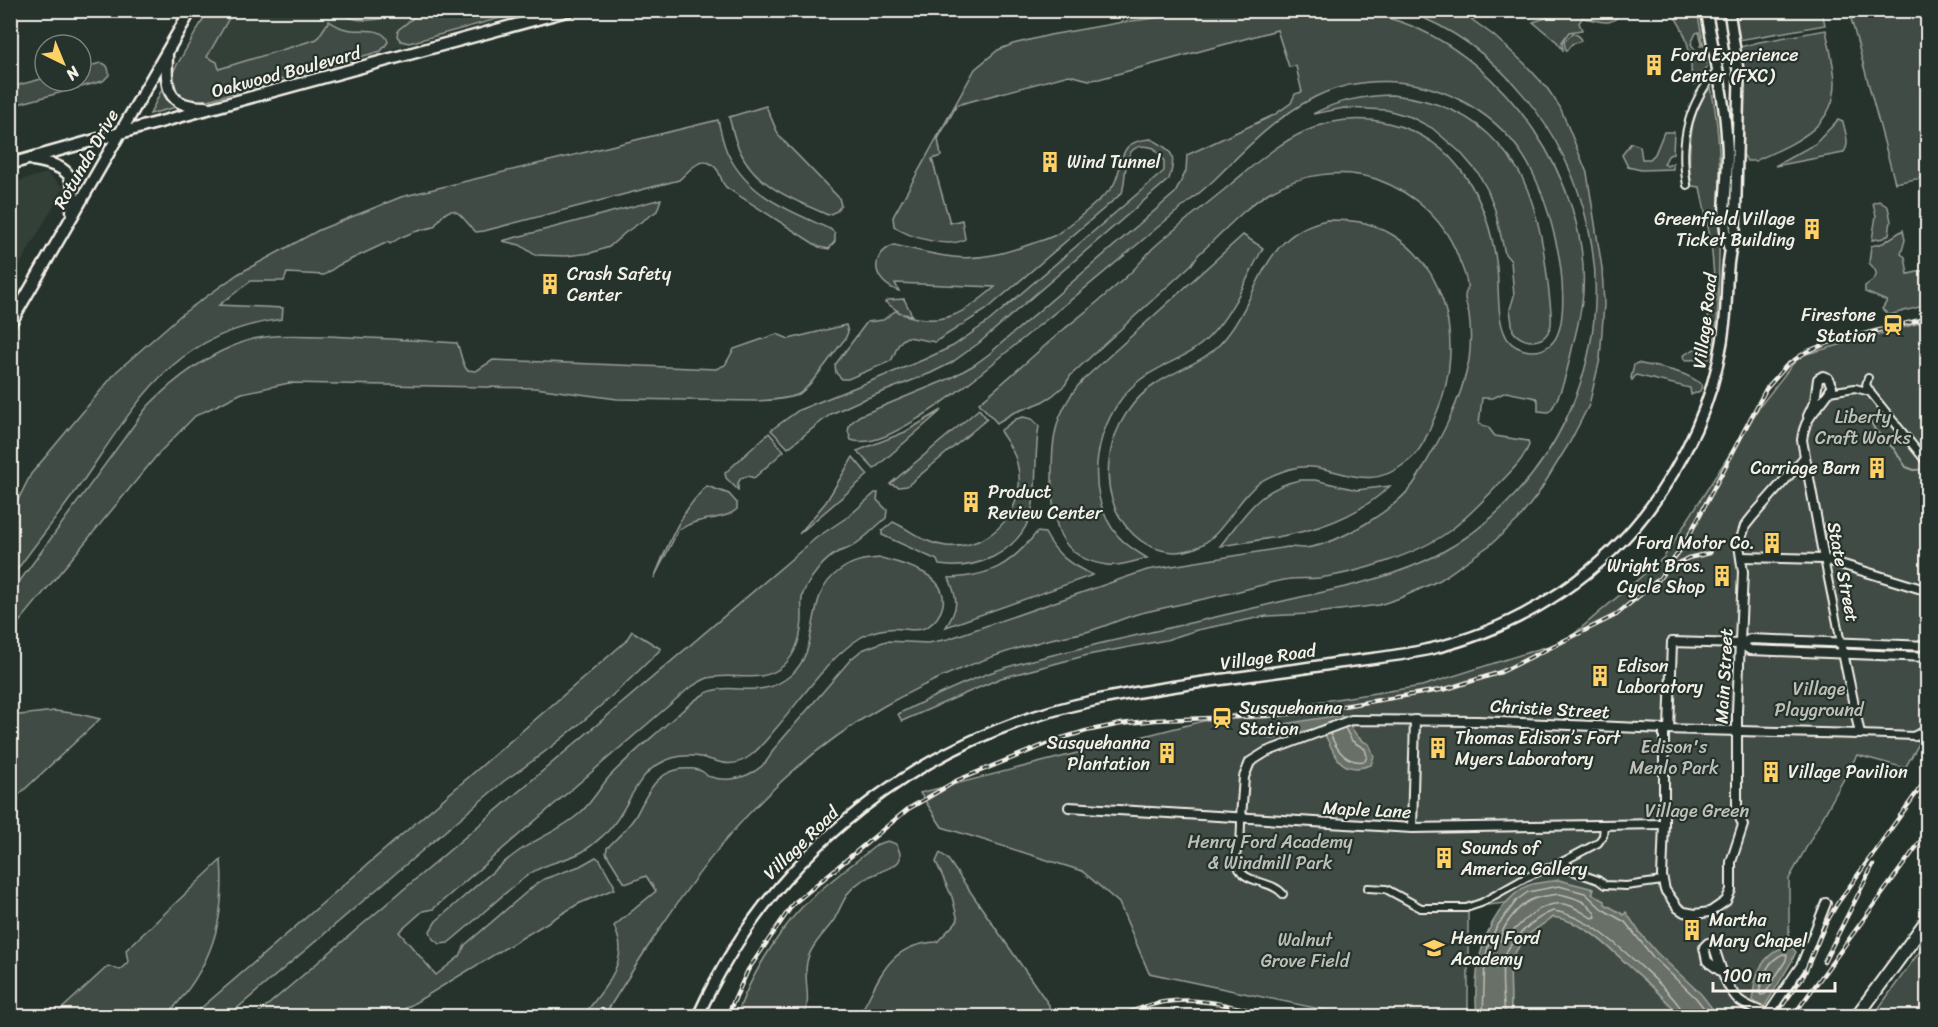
<svg xmlns="http://www.w3.org/2000/svg" width="1938" height="1027" viewBox="0 0 1938 1027" font-family="Sriracha,sans-serif">
	<style>
		.built { fill: #333f39 }
		.green { fill: #414b45; stroke: #9a9e96; stroke-width: 1.5 }
		.water { fill: #676f68; stroke: #9fa39b; stroke-width: 1.5 }
		.lines { fill: none; stroke-linecap: round; stroke-linejoin: round }
		.shore { stroke: #bcbdb5; stroke-width: 1.5 }
		.stream { stroke: #9fa39b; stroke-width: 2 }
		.pedestrian-casing { stroke: #f4f1e8; stroke-width: 10 }
		.minor-casing { stroke: #f4f1e8; stroke-width: 12 }
		.tertiary-casing { stroke: #f4f1e8; stroke-width: 14 }
		.secondary-casing { stroke: #f4f1e8; stroke-width: 15 }
		.primary-casing { stroke: #f4f1e8; stroke-width: 16 }
		.pedestrian { stroke: #26332d; stroke-width: 6 }
		.minor { stroke: #26332d; stroke-width: 8 }
		.tertiary { stroke: #26332d; stroke-width: 9 }
		.secondary { stroke: #26332d; stroke-width: 10 }
		.primary { stroke: #26332d; stroke-width: 12 }
		.rail-casing { stroke: #f4f1e8; stroke-width: 4.5 }
		.rail { stroke: #26332d; stroke-width: 2; stroke-dasharray: 7; stroke-linecap: butt }
		.labels { text-anchor: middle; dominant-baseline: central; stroke-width: 4.5; stroke-linejoin: round; paint-order: stroke }
		.poi-label { font-size: 18px; fill: #f4f1e8; stroke: #26332d; text-anchor: start }
		.street-label { font-size: 18px; fill: #f4f1e8; stroke: #26332d }
		.park-label { font-size: 18px; fill: #bebfb7; stroke: #26332d }
	</style>
	<rect width="100%" height="100%" fill="#26332d"/>
	<filter id="ink" filterUnits="userSpaceOnUse"><feTurbulence type="fractalNoise" baseFrequency=".0167" numOctaves="2"/><feDisplacementMap in="SourceGraphic" scale="12" xChannelSelector="R" yChannelSelector="G"/><feConvolveMatrix kernelMatrix="1 2 1 2 8 2 1 2 1" color-interpolation-filters="sRGB"/></filter>
	<g filter="url(#ink)">
		<g class="built">
			<polygon points="208,11 529,11 199,102 170,76"/>
			<polygon points="47,173 64,188 11,280 11,183"/>
		</g>
		<g class="green">
			<path d="M208,11H233L207,57L217,62L219,69L317,39L329,21C334,24 340,28 346,29C359,33 384,25 388,42L381,51L208,100L191,101L174,93L170,77Z"/>
			<path d="M337,11H403C383,21 355,25 337,11Z"/>
			<polygon points="422,11 445,11 449,18 476,11 526,11 409,43 401,41 397,36 398,30"/>
			<path d="M1212,11C1246,10 1279,10 1312,10C1327,10 1343,9 1358,10C1372,12 1388,18 1401,22C1504,58 1590,182 1583,292C1582,310 1577,328 1573,345C1568,366 1563,392 1551,410L1548,412L1538,411V401L1536,398L1506,392L1493,398H1482L1479,424L1488,427L1495,436L1528,441L1529,445C1523,461 1509,473 1498,485C1483,501 1466,519 1448,532C1416,555 1357,573 1319,578C1310,579 1300,578 1291,579C1272,581 1253,588 1235,592C1204,599 1172,606 1141,613C1122,618 1105,627 1086,632C1074,635 1060,637 1047,640C990,655 935,677 884,706C751,782 682,891 604,1016H583C597,997 619,975 620,949C620,941 617,933 614,926L656,891L646,876L628,883L624,882L606,853L607,848C617,838 627,829 635,817C646,798 652,776 676,770C684,768 697,768 703,772C710,777 703,775 711,777C735,784 764,773 773,750L851,659L862,650L886,641L928,643L948,639L1147,570L1288,547C1294,547 1300,548 1306,548C1338,544 1399,508 1416,480C1438,443 1461,403 1469,360C1471,345 1471,329 1469,315C1468,309 1465,302 1465,297C1465,292 1468,289 1467,284C1466,276 1463,269 1460,262C1447,222 1415,193 1376,179C1342,168 1301,174 1270,192C1246,206 1220,235 1198,255L1192,264L1111,338L1071,375L1065,385L1052,396L1040,403L1013,413L997,423L979,403C1008,379 1035,354 1063,330C1085,312 1107,295 1127,276C1136,268 1144,258 1152,249C1177,226 1205,206 1231,184C1254,165 1278,143 1306,131C1332,119 1361,117 1388,123C1458,139 1489,202 1497,268C1499,287 1497,315 1504,332C1510,350 1535,357 1550,345C1571,328 1561,261 1555,238C1540,175 1518,129 1458,99C1415,77 1359,75 1315,97C1277,116 1245,149 1215,179C1197,196 1177,211 1158,227C1118,261 1078,295 1037,327C999,358 961,392 919,418C901,429 872,447 851,440L848,431L850,424L859,416L951,378L974,365L989,354L1175,193L1186,171L1187,155L1274,115L1291,103L1295,94L1302,92L1296,66L1289,67L1277,30L1099,79L1089,80L1069,75L957,105L938,139L941,156L932,159L950,223L962,220L965,239C950,249 907,237 894,226L893,217L975,69L998,50L1013,44L1050,35L1123,22Z"/>
			<path d="M1406,11H1460L1493,35L1524,63L1547,88L1560,107L1587,173L1602,268L1604,304L1600,359L1589,405L1570,442L1538,494L1518,520L1490,545L1440,580L1400,598L1379,605L1309,614L1267,616L1197,630L1166,640L1088,655L1001,678L902,721L898,714C930,698 961,683 995,671C1029,659 1064,653 1098,644C1157,631 1216,617 1275,603C1329,590 1387,581 1437,555C1554,493 1618,355 1588,226C1567,132 1499,44 1406,11Z"/>
			<path d="M1568,11V10L1622,11C1612,29 1599,20 1582,18L1579,23L1582,30L1569,32L1562,42L1563,50L1557,42L1533,22Z"/>
			<path d="M1670,11H1697L1704,46H1700L1702,43L1699,32L1696,33L1691,44L1699,55L1705,54L1707,67L1694,85L1691,83C1693,57 1687,30 1670,11Z"/>
			<polygon points="1733,11 1822,11 1825,25 1739,40"/>
			<polygon points="1849,11 1927,11 1927,177 1895,183"/>
			<path d="M1826,30C1829,46 1834,64 1835,81C1836,129 1791,144 1755,161H1747L1742,152L1743,89L1740,47L1759,42Z"/>
			<polygon points="1573,33 1579,36 1581,41 1572,44 1566,51 1564,42"/>
			<path d="M101,63C108,64 109,69 109,75L103,81L11,106V87L45,78V81H81V68Z"/>
			<path d="M1711,87C1723,143 1720,201 1719,258C1718,291 1720,328 1709,359L1685,360L1683,356C1690,350 1701,348 1707,340L1709,302L1716,301L1711,241L1700,187L1692,186C1686,163 1690,101 1711,87Z"/>
			<polygon points="161,91 164,91 176,107 150,114"/>
			<path d="M1392,95C1432,99 1471,113 1498,144C1507,154 1516,166 1522,177C1539,213 1545,254 1549,293C1550,303 1552,314 1551,325C1550,330 1546,337 1541,339C1530,344 1519,339 1513,331L1510,309L1514,296L1511,261L1505,254L1495,210L1488,191L1478,173L1460,152L1432,128L1411,117L1387,110L1344,108L1313,114C1338,100 1364,96 1392,95Z"/>
			<path d="M766,106L779,136L839,198L841,205L837,211L828,215C793,200 755,186 739,149C734,139 732,127 729,117Z"/>
			<path d="M718,120C721,132 723,146 729,156C750,197 790,211 830,229L835,233V241L829,249L819,247L727,188C721,183 722,178 718,171C704,150 689,171 679,180L484,231L476,232C459,216 454,196 434,227C417,231 404,234 390,244L388,242L339,265L324,275L287,273L284,281H251L219,305L283,308L282,319C175,333 141,396 85,478C63,510 39,539 17,570L11,573V514L31,474L117,371L182,314L238,274L319,230L401,197Z"/>
			<path d="M1838,120L1843,122C1845,132 1851,145 1843,153L1775,166L1815,144Z"/>
			<polygon points="1664,132 1674,132 1673,153 1668,156 1664,164 1667,166 1673,163 1673,169 1641,170 1628,167 1622,155 1631,143 1640,146 1642,159 1650,159 1655,154"/>
			<path d="M1151,139C1173,150 1177,155 1169,179L979,343L951,363L931,373L857,402L831,414L788,448L771,430L799,410L923,360L953,346L989,321L1164,171V161L1154,148C1120,138 1128,173 1122,193L986,310L935,342L908,337C897,340 896,353 891,361L848,379H842L836,373L835,365L867,322L883,320L895,311L901,313L885,302L888,300L904,299L912,315L902,314C943,328 965,313 995,287L895,283L899,291C874,283 867,256 894,245C913,249 933,255 953,257C981,260 1005,253 1031,244C1039,241 1049,239 1057,234C1076,221 1094,205 1111,189C1127,167 1112,141 1151,139Z"/>
			<polygon points="661,199 657,211 626,232 609,247 591,253 566,256 535,255 520,245 502,241"/>
			<polygon points="1879,201 1888,207 1891,221 1889,234 1884,238 1872,240 1876,216 1873,203"/>
			<path d="M1327,220C1339,220 1353,220 1365,223C1446,246 1467,343 1437,412C1429,430 1423,450 1407,462C1361,499 1333,457 1290,469C1280,472 1269,476 1260,482C1235,500 1224,538 1193,549C1173,556 1150,550 1134,535C1089,493 1107,414 1157,383C1178,369 1202,363 1220,344C1261,300 1259,234 1327,220Z"/>
			<path d="M1903,230L1905,240L1901,254L1905,257L1908,274L1927,270V305L1889,315L1882,309L1887,301L1865,292V286C1877,278 1881,274 1869,263L1871,246L1883,243Z"/>
			<path d="M1243,235L1263,248C1247,277 1233,313 1209,337C1188,359 1158,364 1136,383C1095,419 1081,492 1118,536C1126,545 1137,552 1147,558C1135,561 1120,567 1107,565C1057,558 1052,521 1052,480C1052,458 1052,437 1060,416C1066,402 1074,389 1085,378Z"/>
			<polygon points="1927,321 1927,730 1905,768 1857,755 1789,879 1789,934 1750,1016 1717,1016 1592,894 1468,907 1468,1016 1353,1016 1149,973 1119,903 1082,871 942,827 920,793 1223,716 1422,686 1567,640 1664,557 1761,405 1799,356"/>
			<path d="M846,325L848,332L845,339C834,352 812,386 799,394C787,400 770,400 757,401L617,399L535,388L289,383L242,393L195,416L159,453L11,632V593L147,407C175,378 208,354 246,341C273,333 301,336 328,336C371,338 414,340 457,343C461,352 461,362 467,370L476,371L493,360L716,369L725,365L734,349L777,334L789,339Z"/>
			<path d="M1637,363C1659,368 1685,370 1702,385L1700,391L1691,395L1690,388L1636,375L1632,380L1631,378L1634,365Z"/>
			<polygon points="979,409 987,419 907,486 899,487 890,484"/>
			<polygon points="942,410 874,469 857,451 905,432"/>
			<path d="M1023,417L1032,419L1039,426C1030,479 1049,528 993,557C976,565 958,568 939,565L937,560L882,535V531L893,522C911,530 925,544 946,546C992,550 1029,508 1017,463C1015,452 1006,441 1000,431L1016,419Z"/>
			<polygon points="769,433 784,451 754,478 748,476 741,478 738,483 738,490 726,478 725,473"/>
			<polygon points="853,457 868,475 799,534 826,502"/>
			<path d="M1300,480H1315L1357,490L1390,486C1341,532 1283,536 1220,546C1245,515 1259,488 1300,480Z"/>
			<path d="M707,486L729,494L737,503V509C723,522 698,516 681,529H679L654,578C668,545 680,511 707,486Z"/>
			<path d="M875,493H878L877,500L887,510L886,518C875,527 864,540 851,547C847,550 842,550 838,552C824,560 812,575 805,589C800,598 802,606 802,616C802,633 797,654 783,666C761,685 734,672 708,678C701,680 695,685 688,689L433,909L423,911L399,932L436,975L460,956L465,945L536,884L544,879L580,866L596,857L600,860L614,885V889L578,904L393,1016H255L816,538L849,516Z"/>
			<path d="M1037,532L1045,533C1057,556 1071,565 1093,575L946,627C959,607 958,600 949,578C991,576 1011,565 1037,532Z"/>
			<path d="M881,558C904,564 948,574 943,605C942,610 940,614 937,618C921,638 908,626 887,629C876,630 863,635 854,642C824,664 802,698 778,726C769,736 761,748 750,756C728,772 715,758 694,756C681,755 669,758 659,764C634,777 627,813 607,832C599,839 591,847 582,852C566,861 547,862 531,873C502,893 476,921 448,943L440,944L433,939L430,931L436,921C463,898 490,872 519,851C539,837 563,829 581,812C592,802 599,789 609,777C628,757 649,740 669,722C680,713 690,703 701,696C730,677 757,704 791,675C823,647 803,596 839,571C852,561 864,559 881,558Z"/>
			<path d="M632,631L661,649C615,695 558,745 504,781L228,1016H192L625,642Z"/>
			<polygon points="55,711 79,714 100,719 11,802 11,716"/>
			<path d="M888,841L896,844C907,863 895,865 880,872C869,876 856,883 849,892C843,900 839,911 834,920C825,933 810,946 807,962C803,981 812,998 804,1016H737C747,982 778,932 803,906C826,883 853,864 878,844Z"/>
			<path d="M940,853L947,858L1049,1005L1050,1016H859C880,979 887,944 937,942L958,920L952,897L936,862Z"/>
			<path d="M221,860C226,922 211,967 169,1013L164,1016H54L108,966L120,970L128,962L126,950Z"/>
			<path d="M1553,917C1583,921 1605,944 1627,964C1646,981 1664,996 1680,1016H1511L1510,960L1526,936Z"/>
			<polygon points="1927,941 1927,1016 1873,1016"/>
		</g>
		<g class="water">
			<path d="M1340,715C1353,723 1353,739 1369,744L1374,756L1371,765C1334,778 1334,745 1320,727L1273,739L1266,737L1263,733L1266,727Z"/>
			<path d="M1559,880L1594,889L1592,894L1605,901V904L1624,915L1626,912L1640,933L1657,953L1701,994L1718,1016H1680C1664,996 1646,981 1627,964C1606,944 1583,921 1553,917L1526,936L1510,960L1511,1016H1477C1473,976 1479,935 1506,903C1512,897 1519,889 1527,886C1537,882 1549,882 1559,880Z"/>
			<path d="M1785,946L1792,947L1796,952L1791,963L1765,1006L1761,1007L1753,1000C1753,976 1762,956 1785,946Z"/>
		</g>
		<g class="lines">
			<g class="shore">
				<path d="M1330,733C1336,750 1346,764 1365,761L1367,756L1365,749L1352,741L1345,728"/>
				<path d="M1559,894C1573,897 1592,902 1596,917L1592,918C1585,914 1578,909 1571,906C1544,896 1520,923 1504,941H1500C1501,927 1518,906 1531,900C1539,896 1550,895 1559,894Z"/>
				<path d="M1783,954L1787,955L1786,960L1765,994L1761,995L1759,992C1763,976 1767,961 1783,954Z"/>
				<polyline points="1483,1016 1485,958 1490,940 1498,925 1517,900 1528,892 1559,886 1585,893 1602,909 1625,922 1653,957 1696,998 1710,1016"/>
				<path d="M1505,1016C1504,999 1500,977 1504,960C1507,941 1536,917 1553,911C1569,913 1582,920 1596,929C1612,940 1683,1000 1684,1016"/>
			</g>
			<polyline class="stream" points="1869,418 1875,430 1894,449 1906,467 1914,470 1928,469"/>
			<defs>
				<g id="pedestrian">
					<path d="M1687,185C1679,142 1688,103 1718,70"/>
					<polyline points="1868,378 1866,385 1870,391"/>
					<polyline points="1829,392 1855,388 1870,392 1928,464"/>
					<polyline points="1824,559 1841,643"/>
					<polyline points="1860,734 1915,736"/>
					<path d="M1241,817C1241,825 1241,833 1240,841C1239,847 1235,854 1236,860C1240,886 1270,878 1283,894"/>
					<polyline points="1564,861 1575,872 1598,880 1605,885 1626,886 1662,881"/>
					<polyline points="1368,888 1386,889 1421,908 1466,908 1481,903 1527,877 1564,861 1598,843 1603,836 1604,825"/>
				</g>
				<g id="minor">
					<path d="M1808,416L1815,401L1818,379L1823,376L1828,378L1832,387C1821,408 1805,413 1802,440L1824,559"/>
					<polyline points="1741,557 1824,559 1928,591"/>
					<polyline points="1741,644 1750,650 1928,657"/>
					<polyline points="1664,729 1664,824 1662,876 1665,890 1678,908 1684,912 1695,914 1710,912 1726,901 1731,890 1731,862 1743,825 1737,811 1737,711 1743,572 1739,545 1745,526 1753,516 1805,457"/>
					<polyline points="1669,729 1672,642 1741,644 1750,639 1928,646"/>
					<polyline points="1915,736 1922,733 1928,728"/>
					<polyline points="1069,807 1412,828 1664,824"/>
					<polyline points="1241,817 1244,777 1250,762 1266,752 1351,720 1477,721 1664,729 1860,734 1841,643"/>
					<polyline points="1412,828 1415,720"/>
					<path d="M1723,973L1707,961L1704,947L1708,943L1713,944C1719,962 1725,987 1739,1000C1747,1007 1759,1010 1768,1015"/>
					<polyline points="1767,1016 1802,964 1826,903"/>
				</g>
				<g id="tertiary">
					<path d="M1706,10C1714,54 1725,98 1727,143C1730,178 1719,214 1729,248"/>
					<path d="M698,1016C772,852 921,736 1097,700C1176,683 1258,676 1338,663C1368,659 1399,656 1430,649C1522,628 1609,571 1661,492C1696,440 1719,381 1725,319C1728,291 1725,261 1735,234L1739,77L1729,10"/>
				</g>
				<g id="secondary">
					<path d="M167,54C166,87 165,107 205,107"/>
					<path d="M33,160C69,166 77,175 72,211"/>
					<polyline points="10,164 120,133 570,10"/>
					<polyline points="10,324 191,10"/>
				</g>
				<polyline id="primary" points="1857,1016 1928,919"/>
			</defs>
			<use href="#pedestrian" class="pedestrian-casing"/>
			<use href="#minor" class="minor-casing"/>
			<use href="#tertiary" class="tertiary-casing"/>
			<use href="#secondary" class="secondary-casing"/>
			<use href="#primary" class="primary-casing"/>
			<use href="#pedestrian" class="pedestrian"/>
			<use href="#minor" class="minor"/>
			<use href="#tertiary" class="tertiary"/>
			<use href="#secondary" class="secondary"/>
			<use href="#primary" class="primary"/>
			<defs>
				<g id="rail">
					<polyline points="1672,567 1688,558 1710,553"/>
					<polyline points="1824,962 1873,865"/>
					<polyline points="727,1016 748,970 793,904 908,809 958,780 1059,739 1086,731 1121,724 1155,720 1267,716 1307,712 1446,689 1501,672 1616,615 1659,579 1684,545 1766,389 1787,365 1806,352 1828,343 1928,318"/>
					<path d="M1120,1016C1134,1011 1149,1004 1164,1002C1201,996 1238,1008 1274,1016"/>
					<polyline points="1775,1016 1804,975 1825,925 1837,904 1928,777"/>
					<polyline points="1793,1016 1928,831"/>
				</g>
			</defs>
			<use href="#rail" class="rail-casing"/>
			<use href="#rail" class="rail"/>
		</g>
	</g>
	<defs>
		<symbol id="building-bare" viewBox="-9 -9 18 18"><path d="M-4-6H4V6H1V3H-1V6H-4ZM-2.5-4.3h1.7v1.8h-1.7ZM.8-4.3h1.7v1.8H.8ZM-2.5-1h1.7V.8h-1.7ZM.8-1h1.7V.8H.8Z" fill="#ffd166" stroke="#26332d" stroke-width="2.5" paint-order="stroke"/></symbol>
		<symbol id="station-bare" viewBox="-9 -9 18 18"><path d="M-3-6H3Q5-6 5-4V2Q5 4 3 4L4.5 6H3L1.5 4h-3L-3 6H-4.5L-3 4Q-5 4-5 2V-4Q-5-6-3-6ZM-3.5-4v3h7v-3ZM-3.5 1v1.5H-2V1ZM2 1v1.5H3.5V1Z" fill="#ffd166" stroke="#26332d" stroke-width="2.5" paint-order="stroke"/></symbol>
		<symbol id="university-bare" viewBox="-9 -9 18 18"><path d="M0-5L7-2L0 1L-7-2ZM-4 1L0 2.5L4 1V4Q0 6-4 4Z" fill="#ffd166" stroke="#26332d" stroke-width="2.5" paint-order="stroke"/></symbol>
	</defs>
	<g fill-rule="evenodd">
		<use href="#building-bare" x="1639" y="50" width="30" height="30"/>
		<use href="#building-bare" x="1035" y="147" width="30" height="30"/>
		<use href="#building-bare" x="1797" y="214" width="30" height="30"/>
		<use href="#building-bare" x="535" y="269" width="30" height="30"/>
		<use href="#station-bare" x="1878" y="310" width="30" height="30"/>
		<use href="#building-bare" x="1862" y="453" width="30" height="30"/>
		<use href="#building-bare" x="956" y="487" width="30" height="30"/>
		<use href="#building-bare" x="1757" y="528" width="30" height="30"/>
		<use href="#building-bare" x="1707" y="561" width="30" height="30"/>
		<use href="#building-bare" x="1585" y="661" width="30" height="30"/>
		<use href="#station-bare" x="1207" y="703" width="30" height="30"/>
		<use href="#building-bare" x="1423" y="733" width="30" height="30"/>
		<use href="#building-bare" x="1152" y="738" width="30" height="30"/>
		<use href="#building-bare" x="1756" y="757" width="30" height="30"/>
		<use href="#building-bare" x="1429" y="843" width="30" height="30"/>
		<use href="#building-bare" x="1677" y="915" width="30" height="30"/>
		<use href="#university-bare" x="1419" y="933" width="30" height="30"/>
	</g>
	<g class="labels">
		<g class="poi-label">
			<text x="1671" y="55">Ford Experience<tspan x="1671" dy="21">Center (FXC)</tspan></text>
			<text x="1067" y="162">Wind Tunnel</text>
			<text x="1795" y="219" text-anchor="end">Greenfield Village<tspan x="1795" dy="21">Ticket Building</tspan></text>
			<text x="567" y="274">Crash Safety<tspan x="567" dy="21">Center</tspan></text>
			<text x="1876" y="315" text-anchor="end">Firestone<tspan x="1876" dy="21">Station</tspan></text>
			<text x="1860" y="468" text-anchor="end">Carriage Barn</text>
			<text x="988" y="492">Product<tspan x="988" dy="21">Review Center</tspan></text>
			<text x="1755" y="543" text-anchor="end">Ford Motor Co.</text>
			<text x="1705" y="566" text-anchor="end">Wright Bros.<tspan x="1705" dy="21">Cycle Shop</tspan></text>
			<text x="1617" y="666">Edison<tspan x="1617" dy="21">Laboratory</tspan></text>
			<text x="1239" y="708">Susquehanna<tspan x="1239" dy="21">Station</tspan></text>
			<text x="1455" y="738">Thomas Edison’s Fort<tspan x="1455" dy="21">Myers Laboratory</tspan></text>
			<text x="1150" y="743" text-anchor="end">Susquehanna<tspan x="1150" dy="21">Plantation</tspan></text>
			<text x="1788" y="772">Village Pavilion</text>
			<text x="1461" y="848">Sounds of<tspan x="1461" dy="21">America Gallery</tspan></text>
			<text x="1709" y="920">Martha<tspan x="1709" dy="21">Mary Chapel</tspan></text>
			<text x="1451" y="938">Henry Ford<tspan x="1451" dy="21">Academy</tspan></text>
		</g>
		<g class="street-label">
			<text transform="translate(286 72) rotate(-15)">Oakwood Boulevard</text>
			<text transform="translate(86 159) rotate(-60)">Rotunda Drive</text>
			<text transform="translate(1705 321) rotate(-83)">Village Road</text>
			<text transform="translate(1843 572) rotate(79)">State Street</text>
			<text transform="translate(1268 657) rotate(-8)">Village Road</text>
			<text transform="translate(1724 676) rotate(-87)">Main Street</text>
			<text transform="translate(1550 709) rotate(3)">Christie Street</text>
			<text transform="translate(1367 810) rotate(3)">Maple Lane</text>
			<text transform="translate(801 843) rotate(-44)">Village Road</text>
		</g>
		<g class="park-label">
			<text x="1863" y="417">Liberty<tspan x="1863" dy="21">Craft Works</tspan></text>
			<text x="1819" y="689">Village<tspan x="1819" dy="21">Playground</tspan></text>
			<text x="1674" y="747">Edison's<tspan x="1674" dy="21">Menlo Park</tspan></text>
			<text x="1697" y="811">Village Green</text>
			<text x="1270" y="842">Henry Ford Academy<tspan x="1270" dy="21">&amp; Windmill Park</tspan></text>
			<text x="1305" y="940">Walnut<tspan x="1305" dy="21">Grove Field</tspan></text>
		</g>
	</g>
	<rect width="1938" height="1027" fill="none" stroke="#26332d" stroke-width="36"/>
	<rect x="18" y="18" width="1902" height="991" fill="none" stroke="#f4f1e8" stroke-width="2" filter="url(#ink)"/>
	<g transform="translate(63 63) rotate(137)"><circle r="28" fill="#26332d" stroke="#787f78" stroke-width="1.5"/>
	<path d="M0-4.5L10 22L0 15L-10 22Z" fill="#ffd166"/>
	<text y="-9" font-size="16" font-weight="bold" text-anchor="middle" fill="#f4f1e8">N</text>
	</g>
	<path d="M1713 982v9h122v-9" fill="none" stroke="#f4f1e8" stroke-width="3"/>
	<text x="1722" y="982" font-size="18" fill="#f4f1e8" stroke="#26332d" stroke-width="4.5" paint-order="stroke">100 m</text>
</svg>
